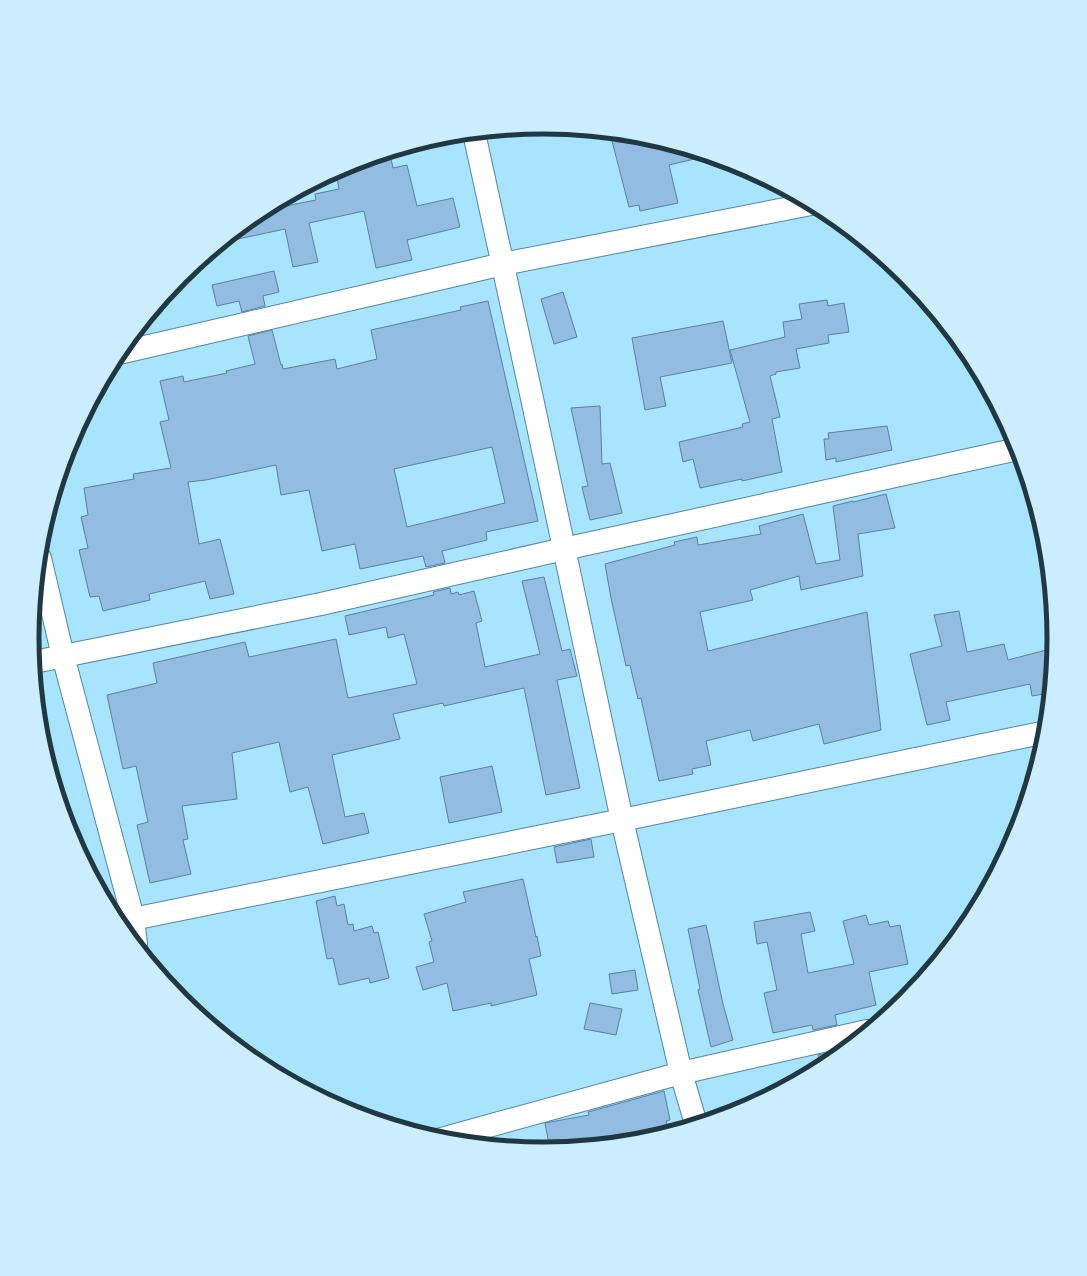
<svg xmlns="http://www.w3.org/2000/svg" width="1087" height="1276" viewBox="0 0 1087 1276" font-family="'Golos Text',sans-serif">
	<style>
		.building { fill: #93bce2; stroke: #5980a4; fill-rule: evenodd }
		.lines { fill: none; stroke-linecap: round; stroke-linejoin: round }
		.street-casing { stroke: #4f88a0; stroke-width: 24 }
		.street { stroke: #fff; stroke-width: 22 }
		.rim { fill: none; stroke: #1f3842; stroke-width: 5 }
	</style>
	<rect width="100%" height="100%" fill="#a9e4fe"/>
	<g class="building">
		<polygon points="610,133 644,136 707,156 669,165 678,203 640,211 639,205 629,207"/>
		<polygon points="391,159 393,168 407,165 417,206 453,198 460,227 407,240 412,260 376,268 364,211 309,223 318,262 293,267 285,229 224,242 260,213 275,205 275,208 316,200 315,194 339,189 336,172 338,170"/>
		<polygon points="274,271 279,292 263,296 265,306 242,312 239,301 217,306 212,285"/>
		<polygon points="563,292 577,337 554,344 541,299"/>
		<polygon points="827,300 828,306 844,303 849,332 828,335 829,343 796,349 800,368 776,372 776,374 770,376 780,417 772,419 782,472 742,481 742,479 700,488 693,459 683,462 679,442 743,427 742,424 750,422 730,350 785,337 783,322 802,319 799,304"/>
		<path d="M488,301L538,521L486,532L487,540L442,551L445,563L426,567L423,556L360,569L355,544L322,551L309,490L281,495L276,465L206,480L188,482L199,544L220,539L234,594L210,599L205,581L149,594L150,600L103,611L99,596L90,597L79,550L88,548L81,517L88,515L84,488L134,479L133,474L171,468L160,422L169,420L160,381L183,376L184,382L227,373L226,371L255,364L248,336L272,330L281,365L282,364L283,369L335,359L337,369L377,359L371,330L461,310L460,307ZM492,447L505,503L407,527L394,469Z"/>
		<polygon points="723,321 732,363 660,377 666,406 645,410 632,338"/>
		<polygon points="600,406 602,464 610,463 622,513 590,520 582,487 588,486 571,408"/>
		<polygon points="887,426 892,450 836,462 836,458 826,460 824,439 829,439 828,433"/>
		<polygon points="886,494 895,528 858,534 863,576 801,590 799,576 750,590 753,600 700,612 708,651 867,612 881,730 824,744 819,724 753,741 750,730 706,741 711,765 692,769 693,774 659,781 641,698 638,699 630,665 626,666 611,598 605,564 675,545 674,542 697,537 698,545 761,534 759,526 803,514 816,564 840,560 833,506 853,501 853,502"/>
		<polygon points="544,577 562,651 570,649 577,676 557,680 580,788 546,795 524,688 444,706 443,703 393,714 400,739 332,755 345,817 364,813 369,833 323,844 308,787 290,792 279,742 232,753 237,799 182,806 188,839 183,840 191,874 150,883 137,825 148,822 136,766 123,769 107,695 157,683 153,663 245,642 249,657 336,639 348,698 417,684 404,634 388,638 386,627 349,635 345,616 434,595 433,592 450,588 451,594 458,592 459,595 474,591 482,621 476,623 485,667 540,654 522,581"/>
		<polygon points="959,611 967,652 1004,644 1008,660 1054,648 1050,693 1032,696 1030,684 946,702 950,720 927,725 910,654 942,646 934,615"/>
		<polygon points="492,766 502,812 449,823 440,777"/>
		<polygon points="591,839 594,857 557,863 554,847"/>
		<polygon points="523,879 536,937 537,936 541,956 529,959 537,995 491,1006 491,1003 453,1011 447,983 423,990 416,967 434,962 429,942 432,941 424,914 466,902 463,892"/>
		<polygon points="335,896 337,906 344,904 348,925 353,924 354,931 372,926 374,933 378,932 389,978 370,983 369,978 339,985 333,958 327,959 316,901"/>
		<polygon points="810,912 815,931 801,934 808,973 854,964 843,921 866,915 869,925 888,921 890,927 900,925 908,964 869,972 876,1005 835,1015 837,1025 813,1030 812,1025 773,1033 764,993 777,990 767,942 757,944 754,922"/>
		<polygon points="706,925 723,1004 733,1040 711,1047 698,990 700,989 688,929"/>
		<polygon points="635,970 638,990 612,994 609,974"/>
		<polygon points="590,1003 622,1009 616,1035 584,1029"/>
		<polygon points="841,1050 842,1052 827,1063 820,1067 818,1055"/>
		<polygon points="664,1091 670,1120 666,1121 669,1132 643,1140 630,1141 630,1138 593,1145 550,1149 545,1123 589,1115 588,1112"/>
	</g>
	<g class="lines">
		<defs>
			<g id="street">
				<polyline points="474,133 533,403 622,820 681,1073 696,1124"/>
				<polyline points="119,353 503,264 811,204"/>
				<polyline points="40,558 63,656 133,918 136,944"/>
				<polyline points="34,662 321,604 564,549 1018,449"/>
				<polyline points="118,922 622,820 1046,732"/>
				<polyline points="441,1139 681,1073 867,1031"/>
			</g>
		</defs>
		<use href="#street" class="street-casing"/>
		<use href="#street" class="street"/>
	</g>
	<path d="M0 0H1087V1276H0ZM39 638a504 504 0 1 1 1008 0a504 504 0 1 1-1008 0Z" fill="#cbedfd" fill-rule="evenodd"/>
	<path class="rim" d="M39 638a504 504 0 1 1 1008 0a504 504 0 1 1-1008 0Z"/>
</svg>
